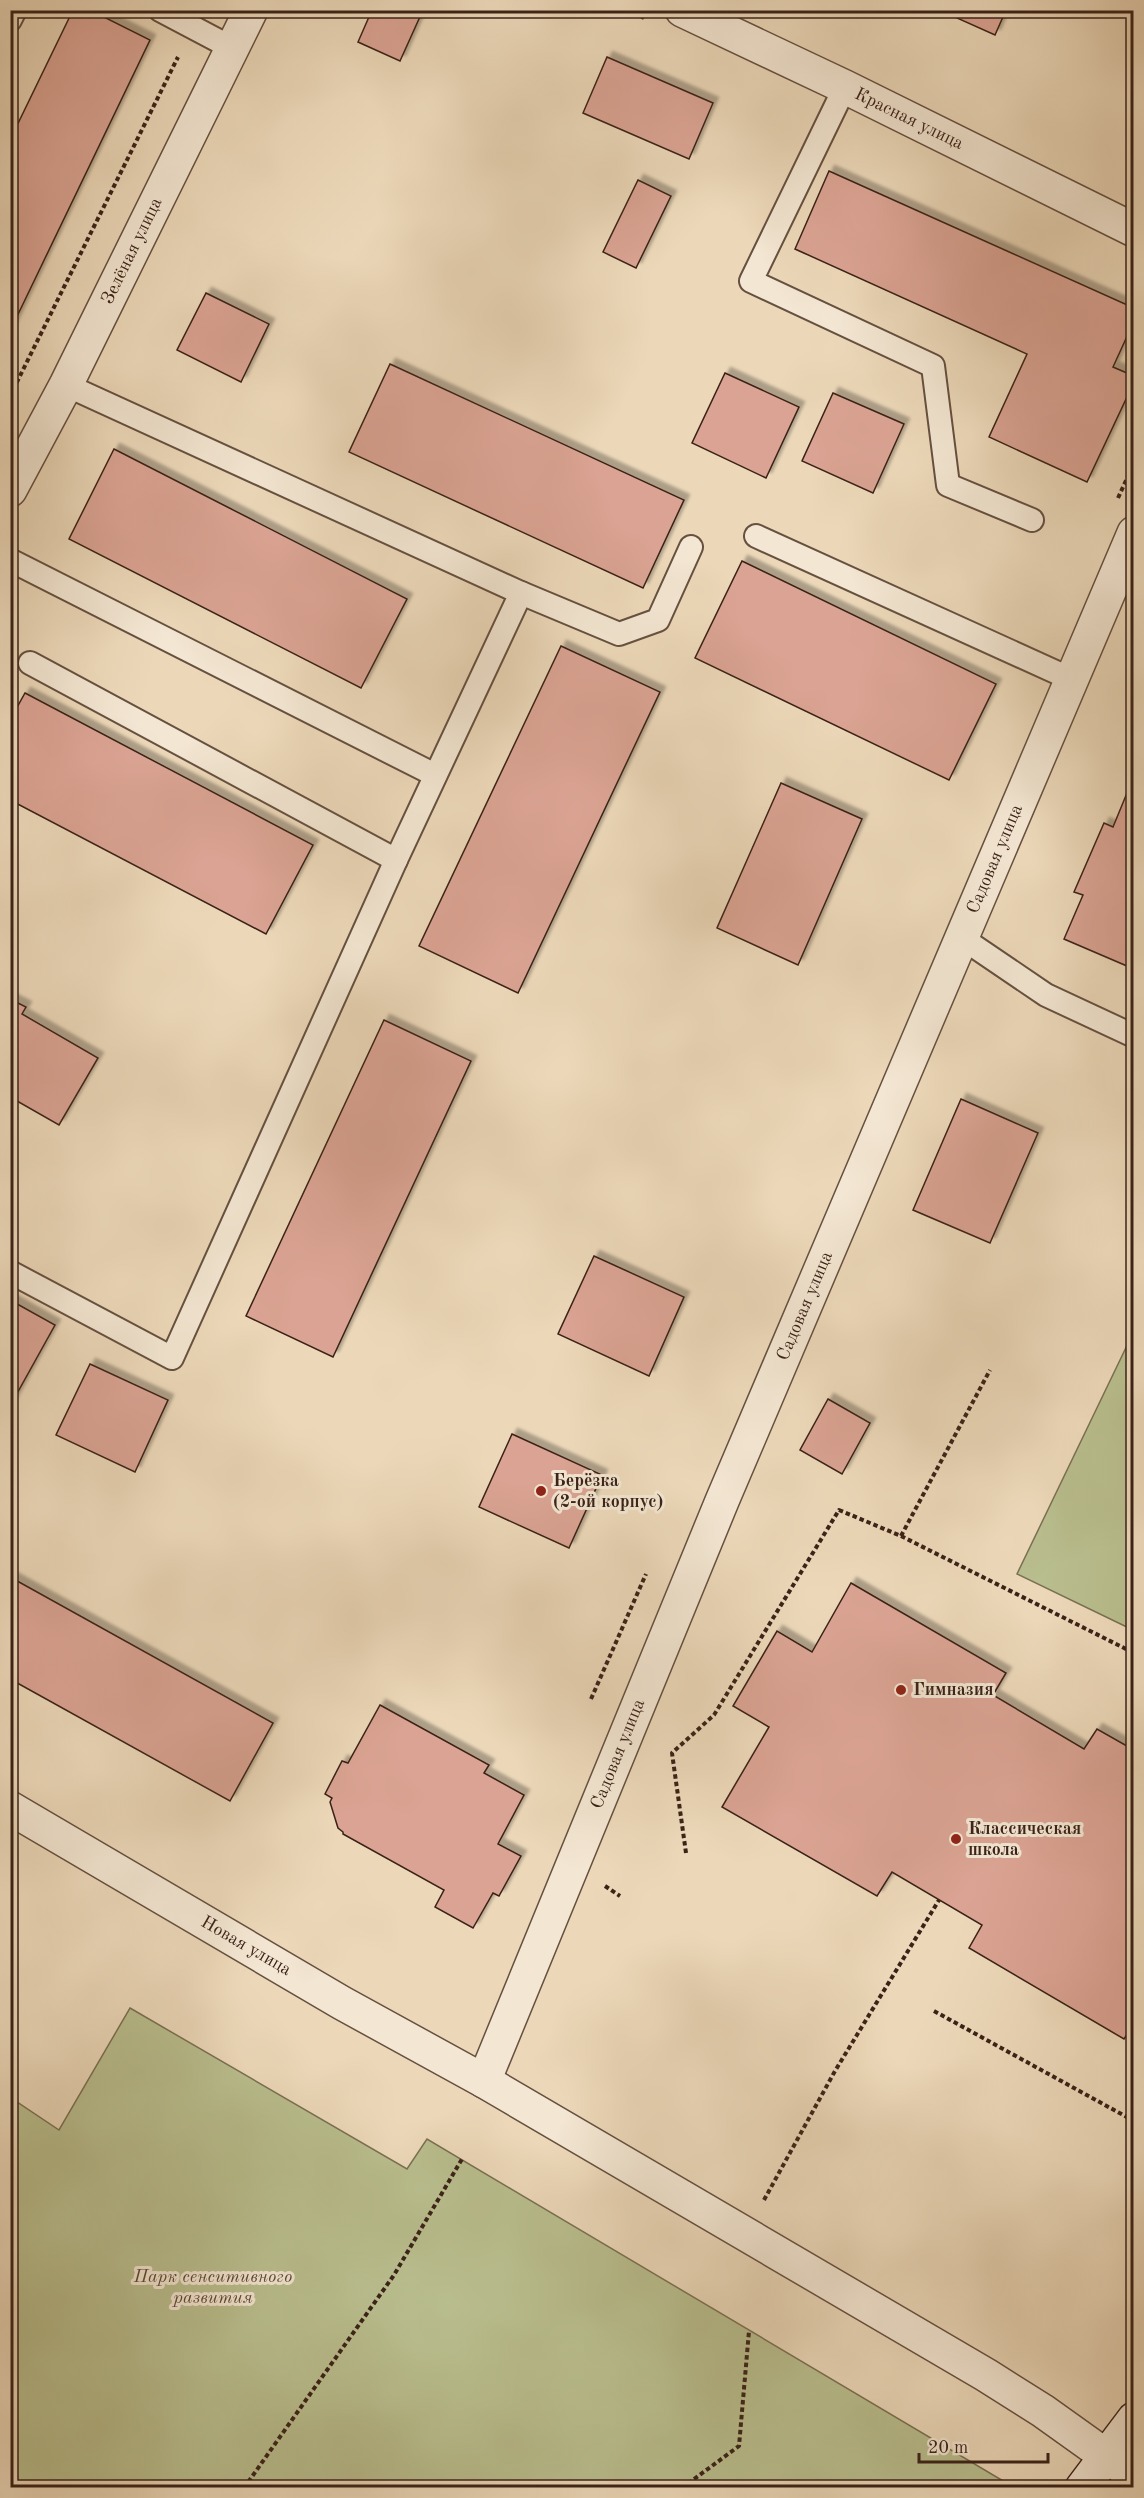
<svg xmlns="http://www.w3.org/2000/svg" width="1144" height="2498" viewBox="0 0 1144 2498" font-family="'Old Standard TT',serif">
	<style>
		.green { fill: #b9be8e; stroke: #7a7053; stroke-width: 1.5 }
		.building { fill: #daa393; stroke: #3a2218; stroke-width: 1.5; filter: url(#shadow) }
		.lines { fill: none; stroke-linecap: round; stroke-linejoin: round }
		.service-casing { stroke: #665040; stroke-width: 26 }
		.minor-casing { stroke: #665040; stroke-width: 36 }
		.tertiary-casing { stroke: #665040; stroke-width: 36 }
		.secondary-casing { stroke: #3a2218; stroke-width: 36 }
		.path { stroke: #3a2218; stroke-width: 4; stroke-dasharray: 4.5 3; stroke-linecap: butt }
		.service { stroke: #f3e6d2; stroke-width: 22 }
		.minor { stroke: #f3e6d2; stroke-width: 33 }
		.tertiary { stroke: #f3e6d2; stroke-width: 33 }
		.secondary { stroke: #f3e6d2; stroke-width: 33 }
		.poi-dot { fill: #8f2418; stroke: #f3e6d2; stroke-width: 2 }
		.labels { text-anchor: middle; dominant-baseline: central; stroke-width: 6; stroke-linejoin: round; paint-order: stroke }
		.street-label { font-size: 18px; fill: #3a2218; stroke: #f3e6d2 }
		.poi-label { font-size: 18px; font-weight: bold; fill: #3a2218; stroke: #f3e6d2; text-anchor: start }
		.park-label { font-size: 18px; font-style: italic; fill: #5a4936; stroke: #f3e6d2 }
	</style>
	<defs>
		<filter id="shadow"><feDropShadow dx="5.5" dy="-5.5" stdDeviation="1.5" flood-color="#0004"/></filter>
	</defs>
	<rect width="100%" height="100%" fill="#ecd8b9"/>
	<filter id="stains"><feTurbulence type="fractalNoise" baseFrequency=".00333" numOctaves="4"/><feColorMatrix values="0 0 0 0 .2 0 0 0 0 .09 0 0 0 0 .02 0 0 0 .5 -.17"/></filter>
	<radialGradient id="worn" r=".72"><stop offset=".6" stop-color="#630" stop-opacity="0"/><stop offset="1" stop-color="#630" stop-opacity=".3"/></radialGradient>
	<g class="green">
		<polygon points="1133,1333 1133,1630 1017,1574"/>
		<polygon points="130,2008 407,2169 427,2139 1005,2482 1001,2488 11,2487 11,2098 59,2130"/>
	</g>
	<g class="building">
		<polygon points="73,10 90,10 150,40 10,331 10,140"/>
		<polygon points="372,10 423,10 400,61 358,42"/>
		<polygon points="950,10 1006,10 995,35 948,14"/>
		<polygon points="607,57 713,103 689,159 583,113"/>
		<polygon points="829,171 1134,308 1134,321 1113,367 1134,376 1134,382 1087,482 989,437 1027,354 795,249"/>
		<polygon points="638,180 671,196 636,268 603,252"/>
		<polygon points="206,293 269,324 241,382 177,350"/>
		<polygon points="390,364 684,500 643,588 349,452"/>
		<polygon points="725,373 799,407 766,478 692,443"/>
		<polygon points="833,393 904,424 873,493 802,461"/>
		<polygon points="114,449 407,599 361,688 69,539"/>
		<polygon points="742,561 996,684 949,780 695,658"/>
		<polygon points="561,646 660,692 518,993 419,946"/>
		<polygon points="25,693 313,845 266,934 10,800 10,720"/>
		<polygon points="781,783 862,819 798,965 717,928"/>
		<polygon points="1127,793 1134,796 1134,969 1064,939 1083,895 1074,892 1104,823 1113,827"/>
		<polygon points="10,999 26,1007 22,1014 98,1058 59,1125 10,1097"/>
		<polygon points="384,1020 471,1061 333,1357 246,1316"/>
		<polygon points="961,1099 1038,1133 990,1243 913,1210"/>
		<polygon points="594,1256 684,1297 649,1376 558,1334"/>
		<polygon points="10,1300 55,1325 10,1406"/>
		<polygon points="90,1364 168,1400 135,1472 56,1435"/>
		<polygon points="828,1399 870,1423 842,1474 800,1450"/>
		<polygon points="512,1434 602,1475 569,1548 479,1507"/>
		<polygon points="10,1577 273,1723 230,1801 10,1679"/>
		<polygon points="851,1583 1006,1673 993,1695 1084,1749 1097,1729 1134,1750 1134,2024 1124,2039 969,1948 982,1925 892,1872 877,1896 722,1807 769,1727 733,1706 777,1631 812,1652"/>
		<polygon points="380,1705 489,1765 484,1773 524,1795 498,1844 521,1856 499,1896 493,1893 473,1928 435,1907 444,1890 343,1834 343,1832 338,1828 330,1802 332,1798 325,1794 342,1761 348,1763"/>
	</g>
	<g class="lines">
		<defs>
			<g id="service">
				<polyline points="160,10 232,48"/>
				<polyline points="10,20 15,10"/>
				<polyline points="845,87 751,281 933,366 948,485 1032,520"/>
				<polyline points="756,536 1071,679"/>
				<polyline points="10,560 435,775"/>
				<polyline points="521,593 619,634 658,620 691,547"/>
				<polyline points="30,663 396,860"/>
				<polyline points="962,938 1046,995 1134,1036"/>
				<polyline points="10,1272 172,1358 396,860 521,593 66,385"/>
			</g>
			<g id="minor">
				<polyline points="682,10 845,87 1134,230"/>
				<polyline points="1106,2456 1134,2475"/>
			</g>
			<g id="tertiary">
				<polyline points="10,490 66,385 251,10"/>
				<polyline points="10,1808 342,2003 484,2081 986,2375 1043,2411 1106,2456"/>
				<polyline points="484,2081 722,1501 1134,533"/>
			</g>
			<polyline id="secondary" points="1082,2488 1134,2419"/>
		</defs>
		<use href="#service" class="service-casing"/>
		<use href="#minor" class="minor-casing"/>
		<use href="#tertiary" class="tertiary-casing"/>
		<use href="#secondary" class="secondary-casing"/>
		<g class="path">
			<polyline points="628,10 644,18"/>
			<polyline points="10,396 178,57"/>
			<polyline points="1118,498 1134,463"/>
			<polyline points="901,1536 990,1370"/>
			<polyline points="591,1699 646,1574"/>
			<polyline points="686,1853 672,1753 714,1715 839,1510 901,1536 1134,1653"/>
			<polyline points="605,1886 620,1896"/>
			<polyline points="934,2011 1134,2121"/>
			<polyline points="764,2200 835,2071 939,1900"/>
			<polyline points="244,2488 394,2275 462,2159"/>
			<polyline points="682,2488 739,2446 749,2331"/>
		</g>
		<use href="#service" class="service"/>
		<use href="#minor" class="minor"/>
		<use href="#tertiary" class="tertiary"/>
		<use href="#secondary" class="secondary"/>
	</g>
	<g class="poi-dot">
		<circle cx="541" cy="1491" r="6"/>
		<circle cx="901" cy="1690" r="6"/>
		<circle cx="956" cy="1839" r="6"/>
	</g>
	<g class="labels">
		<g class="street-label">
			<text transform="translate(909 119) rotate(26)">Красная улица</text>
			<text transform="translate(132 251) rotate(-64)">Зелёная улица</text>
			<text transform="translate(995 859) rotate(-67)">Садовая улица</text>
			<text transform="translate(805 1306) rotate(-67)">Садовая улица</text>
			<text transform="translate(618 1754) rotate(-68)">Садовая улица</text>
			<text transform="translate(246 1946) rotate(30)">Новая улица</text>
		</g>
		<g class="poi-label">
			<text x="553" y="1481">Берёзка<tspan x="553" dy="21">(2-ой корпус)</tspan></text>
			<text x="913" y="1690">Гимназия</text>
			<text x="968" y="1829">Классическая<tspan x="968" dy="21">школа</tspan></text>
		</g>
		<g class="park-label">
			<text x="213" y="2277">Парк сенситивного<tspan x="213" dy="21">развития</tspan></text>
		</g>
	</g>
	<rect width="1144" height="2498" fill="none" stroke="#ecd8b9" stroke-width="36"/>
	<rect x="12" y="12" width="1120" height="2474" fill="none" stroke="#3a2218" stroke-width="3"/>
	<rect x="18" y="18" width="1108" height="2462" fill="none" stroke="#3a2218" stroke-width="1.5"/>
	<path d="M919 2453v9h129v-9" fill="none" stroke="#3a2218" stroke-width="3"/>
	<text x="928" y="2453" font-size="18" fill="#3a2218" stroke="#f3e6d2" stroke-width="4.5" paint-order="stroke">20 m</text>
	<rect width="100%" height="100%" filter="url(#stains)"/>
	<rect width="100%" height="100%" fill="url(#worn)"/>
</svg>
